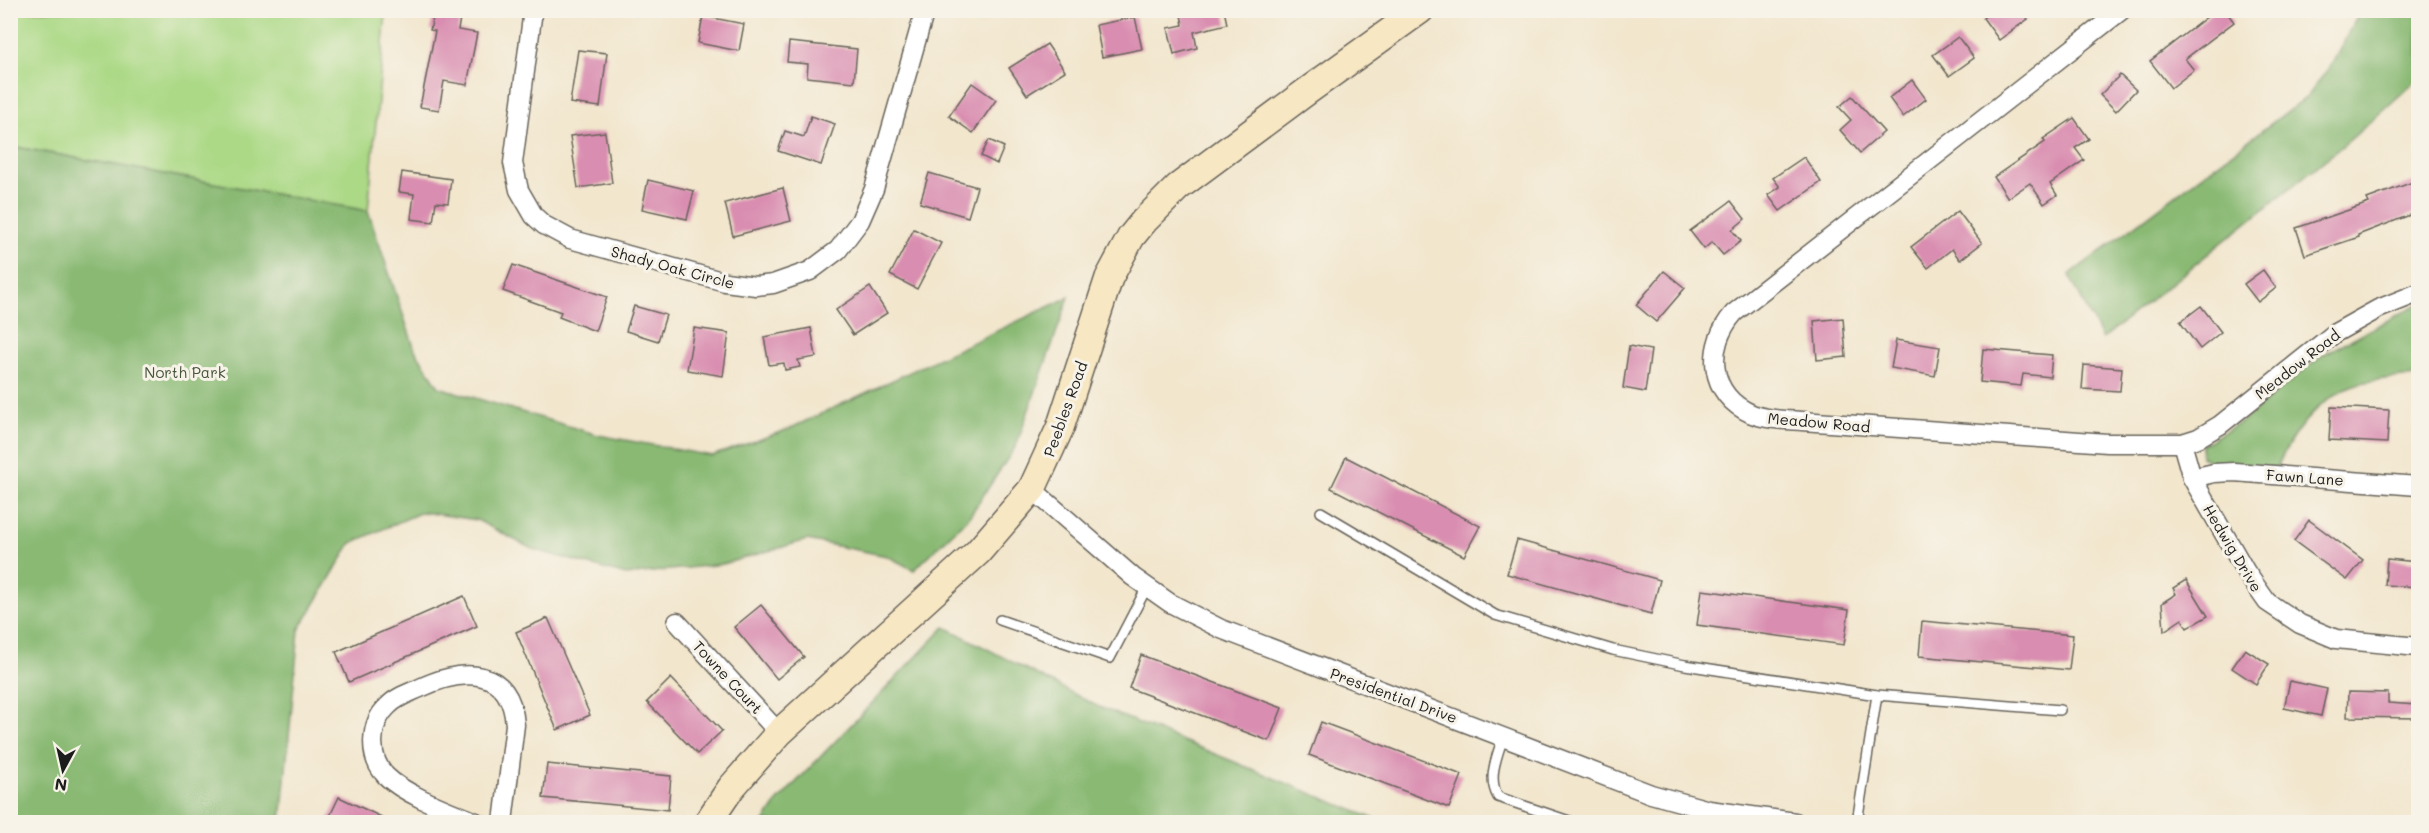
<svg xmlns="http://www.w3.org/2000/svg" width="2429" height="833" viewBox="0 0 2429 833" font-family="Mali,sans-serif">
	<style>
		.green { fill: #acd986; stroke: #647a51; stroke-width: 1.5 }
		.forest { fill: #89b973; stroke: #526a48; stroke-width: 1.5 }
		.building { fill: #d98db0 }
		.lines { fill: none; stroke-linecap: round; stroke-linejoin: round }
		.lane-casing { stroke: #67635a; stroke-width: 12 }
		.street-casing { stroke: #67635a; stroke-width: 21 }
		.secondary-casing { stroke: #67635a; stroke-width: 30 }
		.lane { stroke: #fff; stroke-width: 9 }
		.street { stroke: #fff; stroke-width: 18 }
		.secondary { stroke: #f8e7c3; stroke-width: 27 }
		.labels { text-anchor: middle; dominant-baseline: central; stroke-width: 6; stroke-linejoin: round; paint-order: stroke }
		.street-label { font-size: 15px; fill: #1c1c1c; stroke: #f7f3e8 }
		.park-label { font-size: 15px; fill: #47553c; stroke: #f7f3e8 }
	</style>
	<rect width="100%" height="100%" fill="#f7f3e8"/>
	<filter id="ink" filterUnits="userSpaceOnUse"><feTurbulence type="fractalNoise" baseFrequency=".0167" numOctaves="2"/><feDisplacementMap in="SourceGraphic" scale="12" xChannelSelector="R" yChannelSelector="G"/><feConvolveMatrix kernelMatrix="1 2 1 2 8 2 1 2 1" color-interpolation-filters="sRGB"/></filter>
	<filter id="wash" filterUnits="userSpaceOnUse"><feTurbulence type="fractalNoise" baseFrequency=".008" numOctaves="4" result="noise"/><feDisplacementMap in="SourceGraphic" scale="24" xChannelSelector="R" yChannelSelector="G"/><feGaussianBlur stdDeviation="1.35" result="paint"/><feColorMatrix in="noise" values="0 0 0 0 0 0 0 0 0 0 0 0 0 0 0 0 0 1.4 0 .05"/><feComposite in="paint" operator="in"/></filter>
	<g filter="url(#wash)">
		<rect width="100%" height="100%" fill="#f2e6cd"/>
		<polygon class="green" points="10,11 386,11 368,211 11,146"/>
		<g class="forest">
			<polygon points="2360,11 2418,11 2418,79 2351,139 2102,339 2069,275 2308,96 2333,62"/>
			<polygon points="10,146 368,211 415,350 439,387 598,435 712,456 789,429 1069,297 1016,446 969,517 914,570 887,556 807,540 723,564 626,575 532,549 477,520 422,512 351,543 299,630 281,822 11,822"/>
			<path d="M2418,304V376C2401,377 2360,380 2345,389C2312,407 2291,434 2277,468L2216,464L2201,457L2202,445L2244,420L2324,354Z"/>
			<polygon points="945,627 1097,706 1382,822 764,822 778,801"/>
		</g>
		<g id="blocks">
			<g class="building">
				<polygon points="1180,10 1224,10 1227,24 1194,32 1197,48 1174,54 1168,28 1183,25"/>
				<polygon points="1993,10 2022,10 2028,19 1999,40 1983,18"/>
				<polygon points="2216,10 2225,10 2234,22 2185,59 2194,70 2171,88 2150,61"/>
				<polygon points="434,14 460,18 458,30 477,33 467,85 444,81 439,110 420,107 435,31 430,30"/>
				<polygon points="703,16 744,24 739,51 698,43"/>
				<polygon points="1135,17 1142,49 1102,57 1096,25"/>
				<polygon points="1958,37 1974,58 1949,76 1933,55"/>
				<polygon points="789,42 857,49 854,82 807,77 808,64 787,62"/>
				<polygon points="1047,44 1065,71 1027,95 1009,68"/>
				<polygon points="578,50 607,53 600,107 570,103"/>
				<polygon points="2120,75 2136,90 2116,111 2100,95"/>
				<polygon points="1912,80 1926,99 1903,117 1889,98"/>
				<polygon points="972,83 996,100 973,133 949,116"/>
				<polygon points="1852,96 1884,132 1860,153 1840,130 1851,120 1839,107"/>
				<polygon points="811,116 835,124 821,165 778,151 785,131 804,137"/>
				<polygon points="2074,118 2089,139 2075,148 2084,160 2050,184 2057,195 2044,204 2030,183 2008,198 1994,177 2045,142 2043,139"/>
				<polygon points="605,132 612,183 578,188 570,136"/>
				<polygon points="989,140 1004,147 997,164 981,156"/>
				<polygon points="1804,157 1821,182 1780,211 1768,195 1780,187 1773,178"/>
				<polygon points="402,172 451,179 448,203 436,202 433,222 411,219 414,194 399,192"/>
				<polygon points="929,173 977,187 968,217 920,203"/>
				<polygon points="648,180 694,191 687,219 642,209"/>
				<polygon points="2418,180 2418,212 2358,235 2359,237 2305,255 2296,228 2369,203 2367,199"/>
				<polygon points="783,188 791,221 733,236 725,203"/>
				<polygon points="1731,201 1745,219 1732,230 1741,241 1723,255 1712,242 1704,249 1690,231"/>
				<polygon points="1958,211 1982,243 1960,260 1952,249 1928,268 1911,247"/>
				<polygon points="914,229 941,243 917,289 890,275"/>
				<polygon points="513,265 607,297 595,331 559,317 561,312 503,291"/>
				<polygon points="2263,270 2276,288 2258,302 2244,284"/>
				<polygon points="1664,271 1685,288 1656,322 1636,305"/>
				<polygon points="870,287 887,313 853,335 836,310"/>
				<polygon points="634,306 666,315 658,341 626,331"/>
				<polygon points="2201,306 2221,332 2200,349 2180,322"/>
				<polygon points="1843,318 1846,357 1817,360 1814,321"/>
				<polygon points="694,328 729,333 723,376 687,370"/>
				<polygon points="811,328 816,357 798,360 800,367 785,370 784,363 769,365 764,337"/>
				<polygon points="1896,340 1940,347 1935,376 1891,368"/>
				<polygon points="1629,346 1651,350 1645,392 1623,388"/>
				<polygon points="1983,349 2052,355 2050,377 2023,374 2021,386 1980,382"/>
				<polygon points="2084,365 2122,368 2120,391 2082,389"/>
				<polygon points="2331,407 2389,410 2387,443 2329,440"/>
				<polygon points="1346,457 1480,526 1464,556 1331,488"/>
				<polygon points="2309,520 2363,560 2347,580 2294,541"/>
				<polygon points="1517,540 1660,580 1651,614 1507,574"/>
				<polygon points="2387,559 2418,562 2418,587 2385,585"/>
				<polygon points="2186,580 2208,616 2187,628 2182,619 2164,631 2162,603 2176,594 2173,588"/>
				<polygon points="1702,590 1849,610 1844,645 1697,625"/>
				<polygon points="464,596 477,626 349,682 336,652"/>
				<polygon points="761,605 804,657 777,679 734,627"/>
				<polygon points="548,618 590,715 557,730 516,632"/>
				<polygon points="1922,621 2073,635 2069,670 1919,656"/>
				<polygon points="2245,649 2269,664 2256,684 2232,668"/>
				<polygon points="1141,655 1282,708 1269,741 1129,688"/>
				<polygon points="671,678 722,731 697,754 647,702"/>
				<polygon points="2290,681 2327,689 2321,716 2284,708"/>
				<polygon points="2348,692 2388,693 2388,703 2418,705 2418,718 2347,717"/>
				<polygon points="1321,722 1462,775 1449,808 1309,755"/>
				<polygon points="547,764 671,776 668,810 543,798"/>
				<polygon points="339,797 392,822 327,822"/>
			</g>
		</g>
	</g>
	<g filter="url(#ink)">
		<use href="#blocks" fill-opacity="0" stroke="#67635a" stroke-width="1.5"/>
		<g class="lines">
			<defs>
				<g id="lane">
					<polyline points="1321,512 1495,615 1613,650 1685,665 1877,695 2060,710"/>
					<polyline points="1000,620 1110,658 1147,587"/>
					<path d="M1503,737C1497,757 1487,778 1498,797L1572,822"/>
					<polyline points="1857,822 1877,695"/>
				</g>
				<g id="street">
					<polyline points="533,10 513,163 519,190 534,216 544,225 570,239 725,282 756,286 773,284 810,271 838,250 860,221 874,189 925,10"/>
					<path d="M2122,10L1734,313C1705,346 1708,395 1752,414C1767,420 1786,420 1802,421L2107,443H2182L2198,438L2220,425L2335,333L2378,309L2418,293"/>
					<polyline points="2182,443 2192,478 2246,572 2267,602 2300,624 2336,639 2418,647"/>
					<polyline points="2192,478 2214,473 2234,472 2418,486"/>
					<polyline points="1032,489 1133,577 1170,603 1221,629 1651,794 1709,810 1795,822"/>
					<polyline points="677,622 779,733"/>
					<path d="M476,822C452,812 405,795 386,776C368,758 369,723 388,706C396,697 409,693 420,688C463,668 511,666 515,725L503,822"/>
				</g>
				<polyline id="secondary" points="708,822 731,788 779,733 978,552 1032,489 1060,428 1109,278 1131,237 1144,221 1178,187 1306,92 1420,10"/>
			</defs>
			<use href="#lane" class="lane-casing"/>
			<use href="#street" class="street-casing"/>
			<use href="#secondary" class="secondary-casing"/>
			<use href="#lane" class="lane"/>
			<use href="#street" class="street"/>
			<use href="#secondary" class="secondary"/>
		</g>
	</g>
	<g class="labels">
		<g class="street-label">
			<text transform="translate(673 267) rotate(15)">Shady Oak Circle</text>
			<text transform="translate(2297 364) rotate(-38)">Meadow Road</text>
			<text transform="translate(1065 409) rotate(-70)">Peebles Road</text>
			<text transform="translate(1819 422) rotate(5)">Meadow Road</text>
			<text transform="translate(2305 477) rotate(4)">Fawn Lane</text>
			<text transform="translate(2233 548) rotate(59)">Hedwig Drive</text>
			<text transform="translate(728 677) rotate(47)">Towne Court</text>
			<text transform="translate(1394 695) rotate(20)">Presidential Drive</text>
		</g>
		<g class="park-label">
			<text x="185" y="372">North Park</text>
		</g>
	</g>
	<rect width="2429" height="833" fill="none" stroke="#f7f3e8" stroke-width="36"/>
	<g transform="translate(63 770) rotate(188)" stroke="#f7f3e8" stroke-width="4.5" paint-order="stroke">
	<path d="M0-4.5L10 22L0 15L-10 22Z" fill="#1c1c1c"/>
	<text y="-9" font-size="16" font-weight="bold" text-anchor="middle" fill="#1c1c1c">N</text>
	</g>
</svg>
